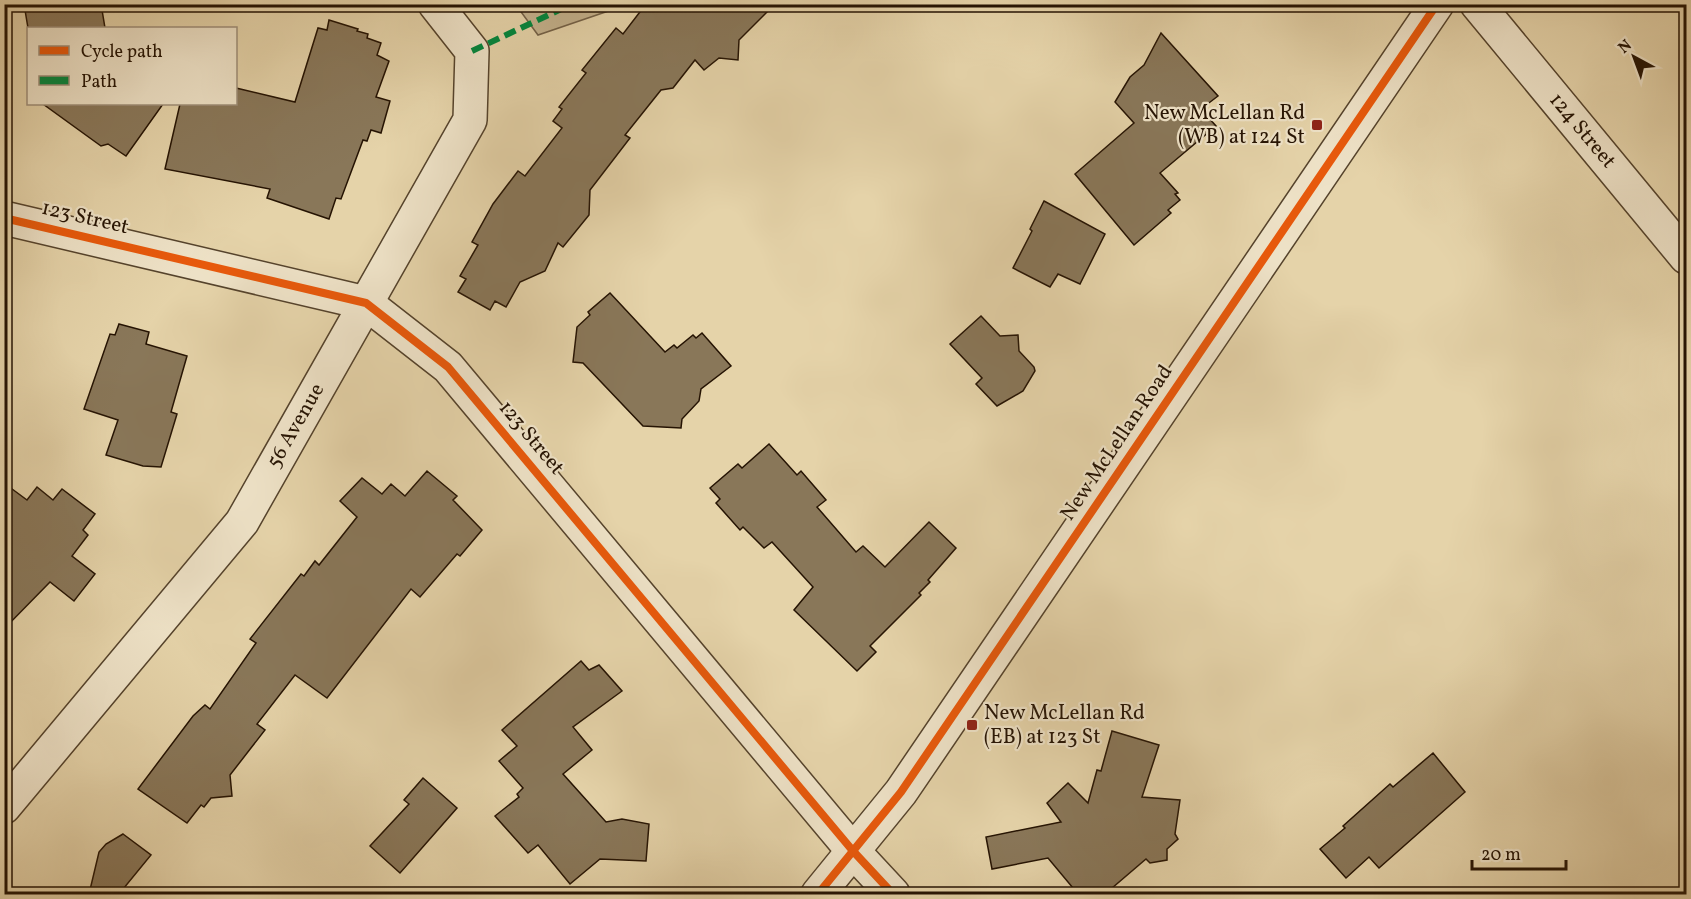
<svg xmlns="http://www.w3.org/2000/svg" width="1691" height="899" viewBox="0 0 1691 899" font-family="Vollkorn,serif">
	<style>
		.green { fill: #c4b28d; stroke: #746248; stroke-width: 1.5 }
		.building { fill: #897759; stroke: #251303; stroke-width: 1.5 }
		.lines { fill: none; stroke-linecap: round; stroke-linejoin: round }
		.minor-casing { stroke: #55432c; stroke-width: 36 }
		.tertiary-casing { stroke: #55432c; stroke-width: 36 }
		.minor { stroke: #eee2c7; stroke-width: 33 }
		.tertiary { stroke: #eee2c7; stroke-width: 33 }
		.quiet { stroke: #00873e; stroke-width: 6; stroke-dasharray: 12 6; stroke-linecap: butt }
		.cycleway-casing { stroke: #eee2c7; stroke-width: 11 }
		.cycleway { stroke: #e8590c; stroke-width: 8 }
		.poi-dot { fill: #8f2418; stroke: #eee2c7; stroke-width: 2 }
		.labels { text-anchor: middle; dominant-baseline: central; stroke-width: 4.5; stroke-linejoin: round; paint-order: stroke }
		.poi-label { font-size: 21px; fill: #251303; stroke: #eee2c7; text-anchor: end }
		.street-label { font-size: 21px; fill: #251303; stroke: #eee2c7 }
	</style>
	<rect width="100%" height="100%" fill="#e5d3a9"/>
	<filter id="stains"><feTurbulence type="fractalNoise" baseFrequency=".00333" numOctaves="4"/><feColorMatrix values="0 0 0 0 .2 0 0 0 0 .09 0 0 0 0 .02 0 0 0 .5 -.17"/></filter>
	<radialGradient id="worn" r=".72"><stop offset=".6" stop-color="#630" stop-opacity="0"/><stop offset="1" stop-color="#630" stop-opacity=".3"/></radialGradient>
	<polygon class="green" points="516,5 626,5 538,35"/>
	<g class="building">
		<polygon points="24,4 101,4 105,28 28,28"/>
		<polygon points="646,4 775,4 739,40 738,60 719,58 704,70 695,60 673,88 661,90 625,135 630,138 590,190 589,215 563,247 558,243 545,271 520,282 506,307 495,301 490,310 458,292 466,279 460,276 478,245 472,242 493,204 518,171 525,176 562,128 553,121 562,109 559,107 586,73 582,70 616,28 623,34"/>
		<polygon points="329,20 358,29 357,31 368,34 367,38 381,43 377,55 389,61 376,97 390,101 381,133 371,130 367,141 363,140 341,199 336,198 329,219 267,198 270,189 165,169 180,104 236,104 236,88 295,102 318,28 327,30"/>
		<polygon points="1161,33 1218,96 1201,109 1216,126 1160,173 1178,193 1175,194 1180,200 1168,210 1171,213 1134,245 1075,174 1134,123 1115,102 1130,77 1144,65"/>
		<polygon points="43,104 163,104 126,156 108,144 101,146"/>
		<polygon points="1044,201 1105,234 1080,284 1058,274 1050,287 1013,268 1032,231 1030,229"/>
		<polygon points="610,293 665,352 674,345 677,348 693,335 696,338 702,333 731,366 701,389 699,401 682,419 681,428 643,426 583,363 573,362 577,327 590,315 588,312"/>
		<polygon points="981,316 1000,336 1018,335 1019,351 1034,367 1035,371 1023,391 997,406 976,384 982,378 950,344"/>
		<polygon points="119,324 149,332 146,344 187,356 171,412 177,414 161,467 143,466 106,455 118,420 84,409 110,334 115,335"/>
		<polygon points="769,444 797,475 801,471 826,500 817,507 856,552 863,546 885,567 929,522 956,548 928,580 930,582 919,593 921,595 870,646 876,652 857,671 794,610 813,587 772,542 764,548 743,527 740,530 716,503 720,499 710,488 738,464 742,468"/>
		<polygon points="427,471 457,496 453,500 482,530 460,556 457,554 420,597 411,589 327,698 295,675 257,724 265,730 230,775 232,796 211,798 204,807 201,805 187,823 138,789 193,716 205,705 210,709 256,643 250,639 301,574 304,576 315,561 319,565 357,517 340,501 362,478 382,494 391,484 405,496"/>
		<polygon points="4,483 27,500 37,487 53,500 62,489 95,514 83,530 88,535 72,556 95,574 74,601 50,582 4,629"/>
		<polygon points="581,661 589,670 599,665 622,691 573,727 592,750 563,774 606,822 622,819 649,824 646,861 600,859 570,884 538,845 528,853 495,816 519,797 517,794 523,788 499,761 517,746 502,730"/>
		<polygon points="1112,731 1159,745 1142,797 1180,800 1175,834 1178,839 1167,849 1167,860 1150,863 1146,859 1105,894 1078,894 1048,858 992,869 986,837 1061,822 1047,803 1068,783 1088,803 1097,770 1101,771"/>
		<polygon points="1433,753 1465,792 1379,868 1369,857 1346,878 1320,849 1345,828 1343,826 1390,784 1393,787"/>
		<polygon points="423,778 457,808 400,873 370,846 409,804 404,800"/>
		<polygon points="123,834 151,855 119,894 89,894 99,852 106,844"/>
	</g>
	<g class="lines">
		<defs>
			<g id="minor">
				<polyline points="1477,4 1686,257"/>
				<polyline points="4,218 366,303 448,367 853,851 893,894"/>
				<polyline points="4,807 242,522 470,120 472,51 435,4"/>
			</g>
			<polyline id="tertiary" points="818,894 901,792 1437,4"/>
		</defs>
		<use href="#minor" class="minor-casing"/>
		<use href="#tertiary" class="tertiary-casing"/>
		<use href="#minor" class="minor"/>
		<use href="#tertiary" class="tertiary"/>
		<polyline class="quiet" points="472,51 572,4"/>
		<defs>
			<g id="cycleway">
				<polyline points="4,218 366,303 448,367 853,851 893,894"/>
				<polyline points="818,894 901,792 1437,4"/>
			</g>
		</defs>
		<use href="#cycleway" class="cycleway-casing"/>
		<use href="#cycleway" class="cycleway"/>
	</g>
	<g class="poi-dot">
		<rect x="1311" y="119" width="12" height="12" rx="3"/>
		<rect x="966" y="719" width="12" height="12" rx="3"/>
	</g>
	<g class="labels">
		<g class="poi-label">
			<text x="1305" y="113">New McLellan Rd<tspan x="1305" dy="24">(WB) at 124 St</tspan></text>
			<text x="984" y="713" text-anchor="start">New McLellan Rd<tspan x="984" dy="24">(EB) at 123 St</tspan></text>
		</g>
		<g class="street-label">
			<text transform="translate(1582 131) rotate(50)">124 Street</text>
			<text transform="translate(85 218) rotate(13)">123 Street</text>
			<text transform="translate(296 426) rotate(-60)">56 Avenue</text>
			<text transform="translate(531 438) rotate(50)">123 Street</text>
			<text transform="translate(1117 443) rotate(-56)">New McLellan Road</text>
		</g>
	</g>
	<rect width="1691" height="899" fill="none" stroke="#e5d3a9" stroke-width="24"/>
	<rect x="6" y="6" width="1679" height="887" fill="none" stroke="#251303" stroke-width="3"/>
	<rect x="12" y="12" width="1667" height="875" fill="none" stroke="#251303" stroke-width="1.5"/>
	<rect x="27" y="27" width="210" height="78" fill="#eee2c7" stroke="#9e8f79" stroke-width="1.5"/>
	<rect x="39" y="46" width="30" height="9" fill="#e8590c" stroke="#9e8f79" stroke-width="1.5"/>
	<text x="81" y="57" font-size="18" fill="#251303">Cycle path</text>
	<rect x="39" y="76" width="30" height="9" fill="#00873e" stroke="#9e8f79" stroke-width="1.5"/>
	<text x="81" y="87" font-size="18" fill="#251303">Path</text>
	<g transform="translate(1634 57) rotate(319)" stroke="#eee2c7" stroke-width="4.5" paint-order="stroke">
	<path d="M0-4.5L10 22L0 15L-10 22Z" fill="#251303"/>
	<text y="-9" font-size="16" font-weight="bold" text-anchor="middle" fill="#251303">N</text>
	</g>
	<path d="M1472 860v9h94v-9" fill="none" stroke="#251303" stroke-width="3"/>
	<text x="1481" y="860" font-size="18" fill="#251303" stroke="#eee2c7" stroke-width="4.5" paint-order="stroke">20 m</text>
	<rect width="100%" height="100%" filter="url(#stains)"/>
	<rect width="100%" height="100%" fill="url(#worn)"/>
</svg>
